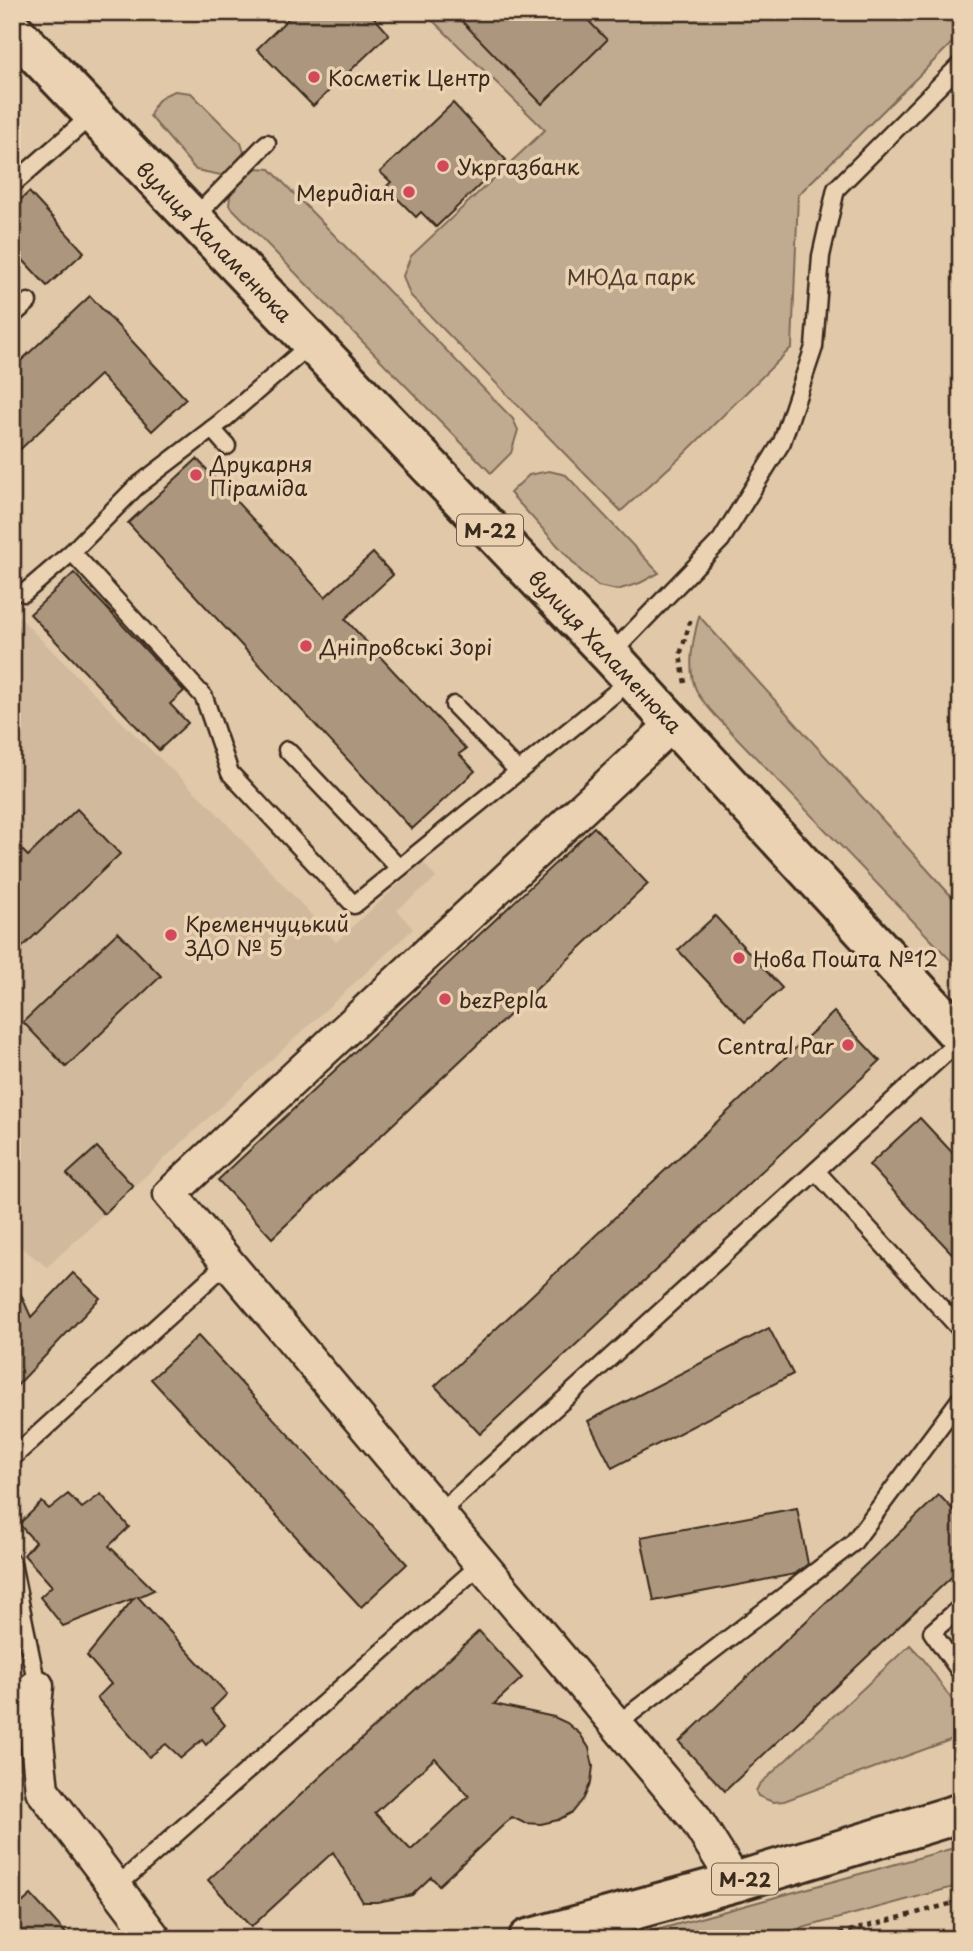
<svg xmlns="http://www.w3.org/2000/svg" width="973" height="1951" viewBox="0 0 973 1951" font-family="'Playpen Sans',sans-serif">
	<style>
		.built { fill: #d0b99c }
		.green { fill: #c1ab90; stroke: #7e6a57; stroke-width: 2 }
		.building { fill: #ac977e; stroke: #3b2a1e; stroke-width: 2; fill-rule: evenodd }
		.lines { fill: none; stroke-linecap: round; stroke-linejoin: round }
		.lane-casing { stroke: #3b2a1e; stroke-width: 21 }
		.street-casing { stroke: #3b2a1e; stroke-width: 37 }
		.highway-casing { stroke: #3b2a1e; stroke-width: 44 }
		.path { stroke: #3b2a1e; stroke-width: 4.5; stroke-dasharray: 5 5; stroke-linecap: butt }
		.lane { stroke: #ead2b2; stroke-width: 16 }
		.street { stroke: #ead2b2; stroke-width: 32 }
		.highway { stroke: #ead2b2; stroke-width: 38 }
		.poi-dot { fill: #d1495b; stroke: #ead2b2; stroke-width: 2.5 }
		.labels { text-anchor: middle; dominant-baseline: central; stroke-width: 7; stroke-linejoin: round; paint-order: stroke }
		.shield { fill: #ead2b2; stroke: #705c4a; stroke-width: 2 }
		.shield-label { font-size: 19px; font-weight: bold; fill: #3b2a1e }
		.poi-label { font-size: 21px; fill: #3b2a1e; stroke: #ead2b2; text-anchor: start }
		.street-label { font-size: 21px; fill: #3b2a1e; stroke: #ead2b2 }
		.park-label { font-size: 21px; fill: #4f3d2f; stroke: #ead2b2 }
	</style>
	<rect width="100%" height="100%" fill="#e0c8a9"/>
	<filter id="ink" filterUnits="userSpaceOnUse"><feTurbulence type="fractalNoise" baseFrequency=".0143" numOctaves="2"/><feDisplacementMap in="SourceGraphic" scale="14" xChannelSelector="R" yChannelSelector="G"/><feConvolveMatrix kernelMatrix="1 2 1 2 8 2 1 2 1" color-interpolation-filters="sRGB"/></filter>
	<g filter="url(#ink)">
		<polygon class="built" points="12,610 131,731 214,810 336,942 423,862 436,878 397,910 413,929 47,1267 12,1240"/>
		<g class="green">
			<polygon points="424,12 961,12 961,34 798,195 792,347 683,455 621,511 410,295 403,276 411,256 545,130"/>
			<path d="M175,91L191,93L241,143L245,156L237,166L221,175L196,170L150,116C155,101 160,96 175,91Z"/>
			<polygon points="257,168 270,169 513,419 518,430 511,453 491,473 229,205 231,188 248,172"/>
			<polygon points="549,471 566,475 659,573 640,583 617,590 598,586 580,570 510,493 529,475"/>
			<path d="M699,616L961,907V971L715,715C709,708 701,700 697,692C686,669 693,640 699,616Z"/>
			<polygon points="910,1645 924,1660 961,1713 961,1736 784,1801 773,1802 758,1796 756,1791 759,1785"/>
			<polygon points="961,1846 961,1885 762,1939 624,1939"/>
		</g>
		<g class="building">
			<polygon points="295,12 369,12 389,34 313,106 257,49"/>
			<polygon points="453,12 580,12 607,40 542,104"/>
			<polygon points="453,103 506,160 436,227 421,212 416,217 386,187 391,182 380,172"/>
			<polygon points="29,192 84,252 47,286 12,248 12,208"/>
			<polygon points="90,296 186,399 152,431 100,375 12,457 12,369"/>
			<polygon points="197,459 325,597 373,553 393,575 345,619 466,749 459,754 475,771 412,829 128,523"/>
			<polygon points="74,573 184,691 170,704 188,723 159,750 30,614"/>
			<polygon points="77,809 120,854 12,957 12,840 28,856"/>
			<polygon points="594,827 648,884 272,1238 218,1180"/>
			<polygon points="715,916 782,988 745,1022 678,950"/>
			<polygon points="118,932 161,976 66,1067 23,1022"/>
			<polygon points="834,1012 880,1061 480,1434 435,1386"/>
			<polygon points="920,1118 961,1162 961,1263 869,1165"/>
			<polygon points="97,1147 133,1186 104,1214 67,1174"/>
			<polygon points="73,1273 100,1298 12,1391 12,1275 31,1317"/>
			<polygon points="769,1328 793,1374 612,1468 588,1421"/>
			<polygon points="198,1336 407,1564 361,1607 151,1379"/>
			<polygon points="68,1494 82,1508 101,1494 129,1527 109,1546 154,1590 138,1597 227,1694 212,1709 225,1725 206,1745 202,1740 181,1758 166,1744 149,1757 97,1698 111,1684 87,1656 134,1598 63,1626 40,1597 52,1586 24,1555 35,1542 19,1524 42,1502 49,1509"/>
			<polygon points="939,1495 961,1518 961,1568 725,1791 679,1742"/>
			<polygon points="797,1508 808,1564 795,1574 654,1601 641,1537"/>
			<path d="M479,1631L522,1678L494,1704L554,1717L567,1723L580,1734L589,1748L593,1766L591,1782L584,1798L573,1812L558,1820L541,1824L524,1823L512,1817L439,1885L431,1877L412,1895L377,1902H363L333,1852L251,1927L208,1880ZM435,1758L469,1796L411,1850L375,1813Z"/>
			<polygon points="31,1895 71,1939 12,1939 12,1912"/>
		</g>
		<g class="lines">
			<defs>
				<g id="lane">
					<polyline points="12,185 93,114"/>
					<polyline points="193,219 267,143"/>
					<polyline points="12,316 28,302"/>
					<polyline points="212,429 227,446"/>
					<polyline points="72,552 204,697 230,773 354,905 631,680"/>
					<polyline points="24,593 72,552 136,487 221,422 312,343"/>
					<polyline points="610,655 721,540 782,442 814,347 821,256 836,189 961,64"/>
					<polyline points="454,705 518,771"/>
					<polyline points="287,750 399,868"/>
					<polyline points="816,1171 961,1330"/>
					<polyline points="12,1458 228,1262"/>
					<polyline points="439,1513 961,1039"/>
					<polyline points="12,1563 37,1686"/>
					<polyline points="961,1607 932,1632 961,1673"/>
					<polyline points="617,1724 853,1543 961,1398"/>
					<polyline points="116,1887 482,1563"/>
				</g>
				<g id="street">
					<polyline points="674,723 170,1194 695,1818 735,1882"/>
					<polyline points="12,1705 37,1686 34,1713 42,1790 155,1939"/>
				</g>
				<g id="highway">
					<polyline points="12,29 610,655 961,1037"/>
					<polyline points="528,1939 735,1882 961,1813"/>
				</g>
			</defs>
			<use href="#lane" class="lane-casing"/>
			<use href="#street" class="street-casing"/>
			<use href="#highway" class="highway-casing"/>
			<g class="path">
				<polyline points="685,683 680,655 691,619"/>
				<polyline points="820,1939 961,1901"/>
			</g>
			<use href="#lane" class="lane"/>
			<use href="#street" class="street"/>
			<use href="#highway" class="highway"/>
		</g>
	</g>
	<g class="poi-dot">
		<circle cx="314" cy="77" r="7"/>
		<circle cx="443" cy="166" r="7"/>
		<circle cx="409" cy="192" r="7"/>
		<circle cx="196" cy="475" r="7"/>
		<circle cx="306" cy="646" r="7"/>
		<circle cx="171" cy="935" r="7"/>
		<circle cx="739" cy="958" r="7"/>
		<circle cx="445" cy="999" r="7"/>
		<circle cx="848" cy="1045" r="7"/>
	</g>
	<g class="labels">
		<g class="shield">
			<rect x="457" y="514.5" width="66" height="31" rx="5"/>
			<rect x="712" y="1863.5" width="66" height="31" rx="5"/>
		</g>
		<g class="shield-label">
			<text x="490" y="530">М-22</text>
			<text x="745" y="1879">М-22</text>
		</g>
		<g class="poi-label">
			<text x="328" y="77">Косметік Центр</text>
			<text x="457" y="166">Укргазбанк</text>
			<text x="395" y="192" text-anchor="end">Меридіан</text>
			<text x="210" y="463">Друкарня<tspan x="210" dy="24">Піраміда</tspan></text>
			<text x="320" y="646">Дніпровські Зорі</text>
			<text x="185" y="923">Кременчуцький<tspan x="185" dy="24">ЗДО № 5</tspan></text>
			<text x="753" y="958">Нова Пошта №12</text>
			<text x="459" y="999">bezPepla</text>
			<text x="834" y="1045" text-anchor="end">Central Par</text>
		</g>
		<g class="street-label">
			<text transform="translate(215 241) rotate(46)">вулиця Халаменюка</text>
			<text transform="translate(606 651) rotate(47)">вулиця Халаменюка</text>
		</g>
		<g class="park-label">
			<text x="631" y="276">МЮДа парк</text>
		</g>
	</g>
	<rect width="973" height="1951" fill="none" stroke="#ead2b2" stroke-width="42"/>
	<rect x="21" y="21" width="931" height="1909" fill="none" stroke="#3b2a1e" stroke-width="2.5" filter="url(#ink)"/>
</svg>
